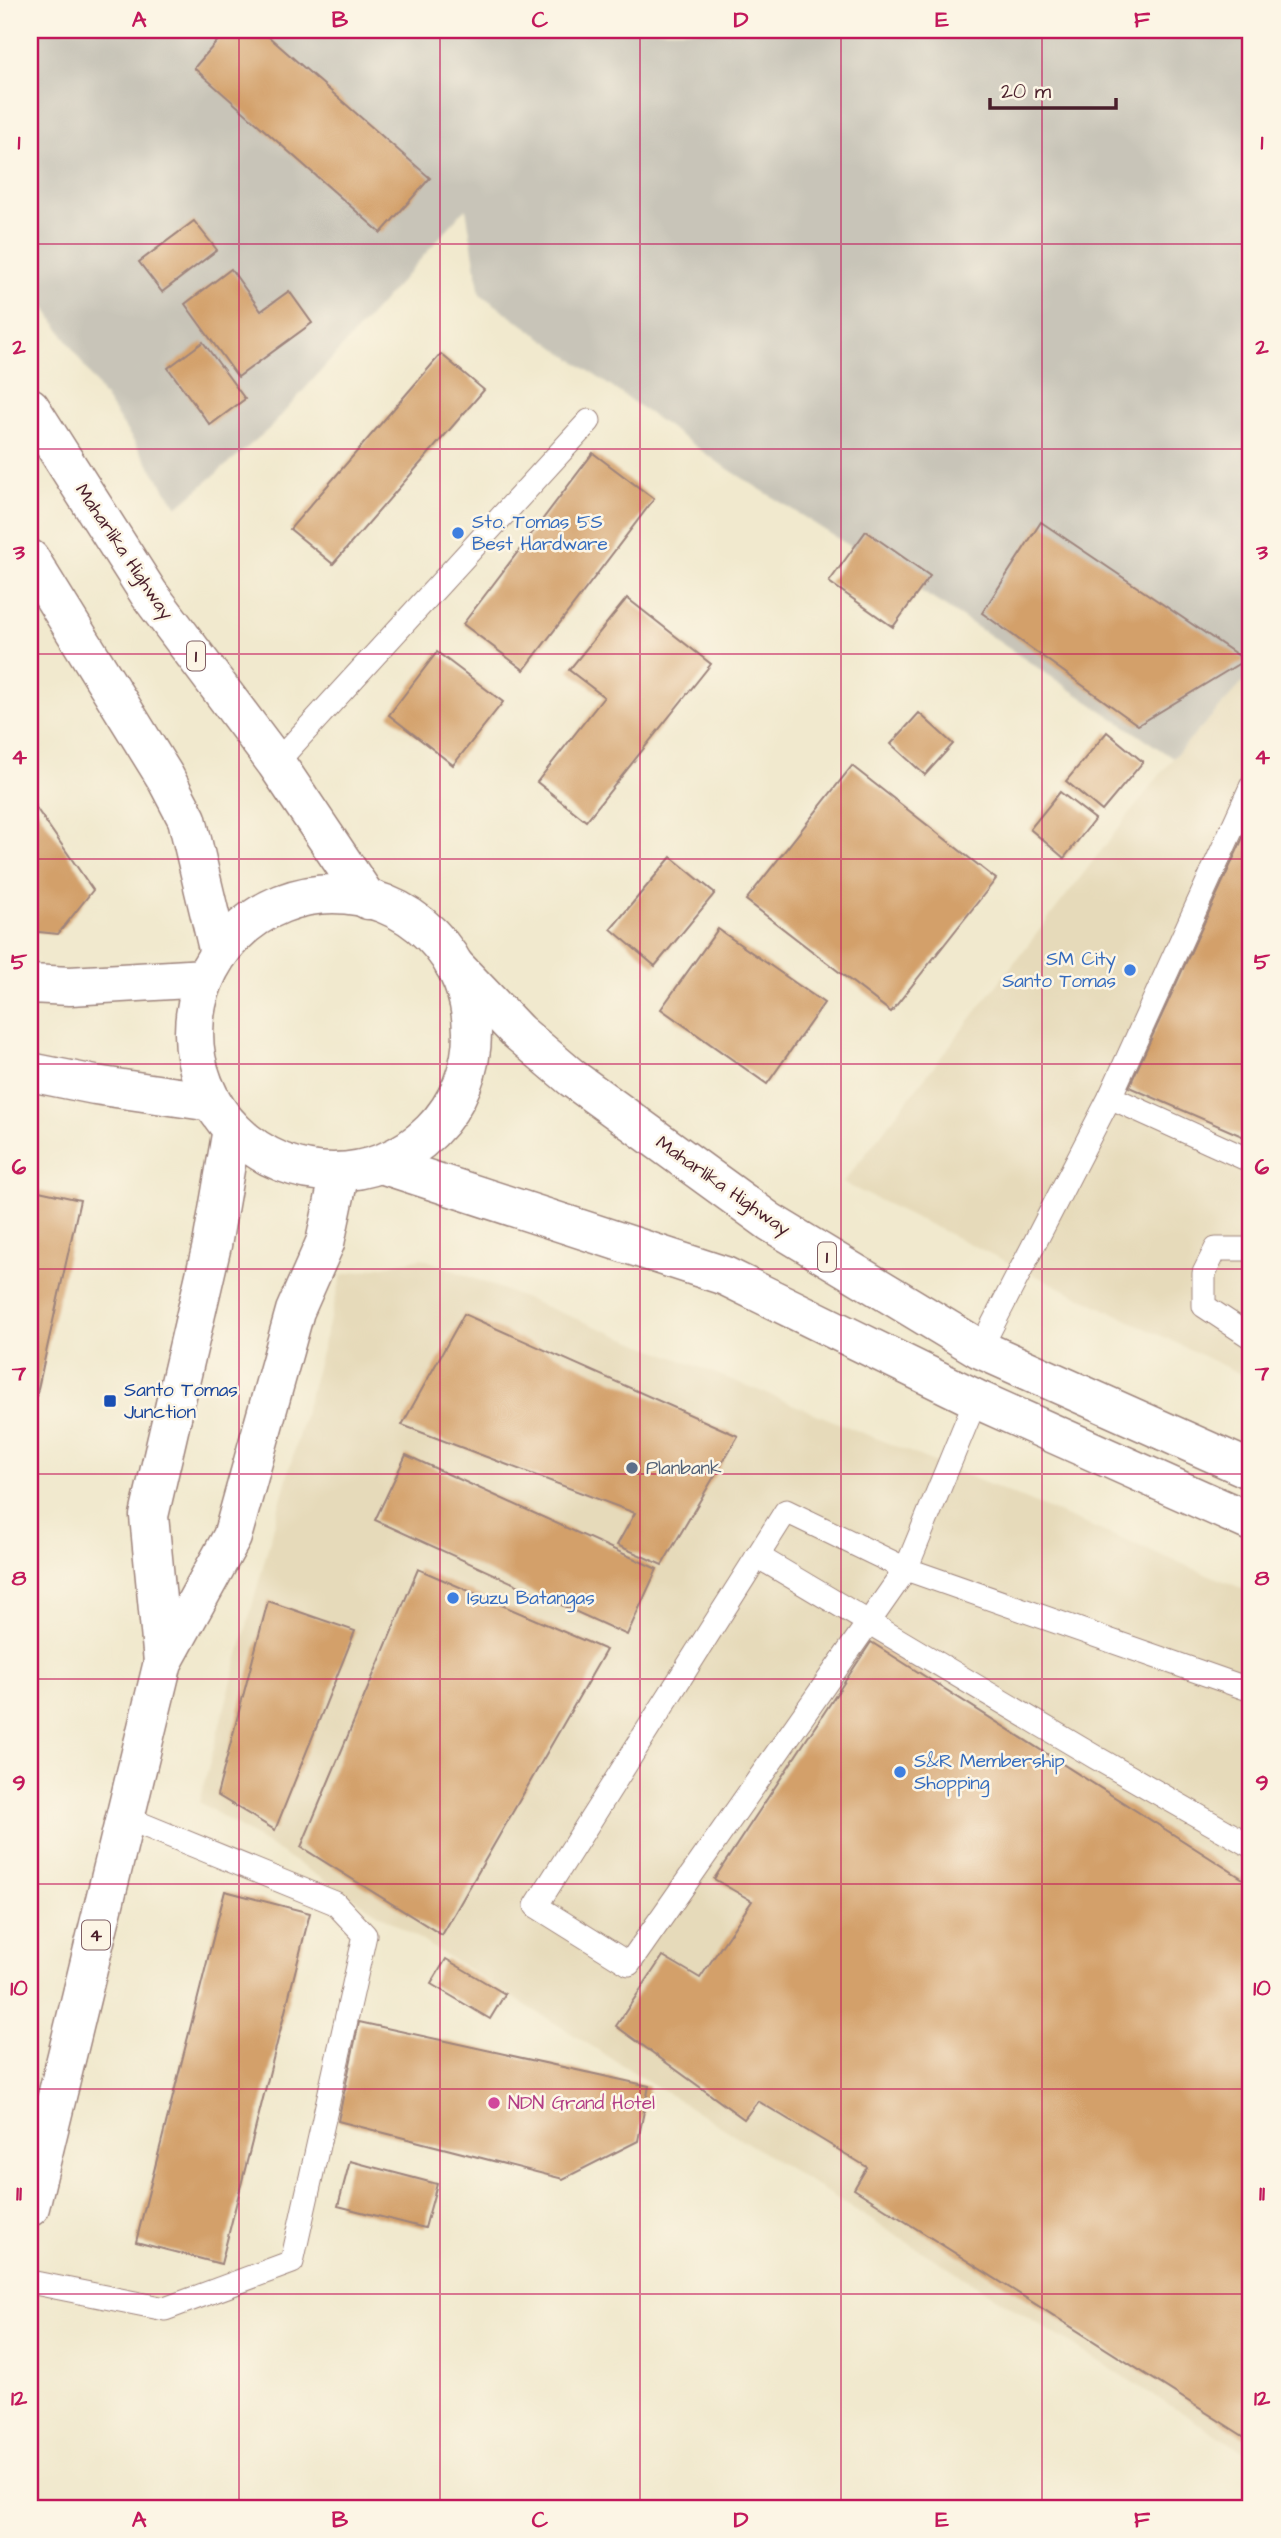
<svg xmlns="http://www.w3.org/2000/svg" width="1281" height="2538" viewBox="0 0 1281 2538" font-family="'Architects Daughter',sans-serif">
	<style>
		.built { fill: #e6daba }
		.industrial { fill: #c8c4b8 }
		.building { fill: #d3a06b }
		.lines { fill: none; stroke-linecap: round; stroke-linejoin: round }
		.lane-casing { stroke: #9e847c; stroke-width: 25 }
		.secondary-casing { stroke: #9e847c; stroke-width: 41 }
		.highway-casing { stroke: #9e847c; stroke-width: 41 }
		.lane { stroke: #fff; stroke-width: 23 }
		.secondary { stroke: #fff; stroke-width: 38 }
		.highway { stroke: #fff; stroke-width: 38 }
		.grid { fill: none; stroke: #c2185b; stroke-width: 2; stroke-opacity: 0.55 }
		.shop-dot { fill: #3f7fe0; stroke: #fcf5e5; stroke-width: 2.5 }
		.transit-dot { fill: #1a4fb4; stroke: #fcf5e5; stroke-width: 2.5 }
		.service-dot { fill: #5c6f8a; stroke: #fcf5e5; stroke-width: 2.5 }
		.hotel-dot { fill: #d1479c; stroke: #fcf5e5; stroke-width: 2.5 }
		.labels { text-anchor: middle; dominant-baseline: central; stroke-width: 5; stroke-linejoin: round; paint-order: stroke }
		.shield { fill: #fcf5e5; stroke: #7f5f63; stroke-width: 2 }
		.shield-label { font-size: 18px; font-weight: bold; fill: #4a1f2b }
		.shop-label { font-size: 19px; fill: #366cbe; stroke: #fcf5e5; text-anchor: start }
		.street-label { font-size: 19px; fill: #4a1f2b; stroke: #fcf5e5 }
		.transit-label { font-size: 19px; fill: #164399; stroke: #fcf5e5; text-anchor: start }
		.service-label { font-size: 19px; fill: #4e5e75; stroke: #fcf5e5; text-anchor: start }
		.hotel-label { font-size: 19px; fill: #b23c85; stroke: #fcf5e5; text-anchor: start }
		.neatline { fill: none; stroke: #c2185b; stroke-width: 2.5 }
		.grid-label { font-size: 23px; text-anchor: middle; font-weight: bold; fill: #c2185b }
	</style>
	<rect width="100%" height="100%" fill="#fcf5e5"/>
	<filter id="ink" filterUnits="userSpaceOnUse"><feTurbulence type="fractalNoise" baseFrequency=".0143" numOctaves="2"/><feDisplacementMap in="SourceGraphic" scale="14" xChannelSelector="R" yChannelSelector="G"/><feConvolveMatrix kernelMatrix="1 2 1 2 8 2 1 2 1" color-interpolation-filters="sRGB"/></filter>
	<filter id="wash" filterUnits="userSpaceOnUse"><feTurbulence type="fractalNoise" baseFrequency=".00686" numOctaves="4" result="noise"/><feDisplacementMap in="SourceGraphic" scale="28" xChannelSelector="R" yChannelSelector="G"/><feGaussianBlur stdDeviation="1.57" result="paint"/><feColorMatrix in="noise" values="0 0 0 0 0 0 0 0 0 0 0 0 0 0 0 0 0 1.4 0 .05"/><feComposite in="paint" operator="in"/></filter>
	<g filter="url(#wash)">
		<rect width="100%" height="100%" fill="#f1e9ce"/>
		<g class="built">
			<polygon points="1251,674 1251,1379 843,1183 1173,758"/>
			<polygon points="422,1258 770,1395 1251,1592 1251,2456 199,1802 342,1275"/>
		</g>
		<polygon class="industrial" points="30,30 1251,30 1251,674 1173,758 971,623 722,465 480,294 466,208 270,428 177,507 30,284"/>
		<g id="blocks">
			<g class="building">
				<polygon points="227,30 261,30 430,178 381,233 194,68"/>
				<polygon points="194,221 217,250 162,292 139,262"/>
				<polygon points="231,269 261,311 289,291 312,323 238,377 185,304"/>
				<polygon points="203,342 245,399 210,425 168,368"/>
				<polygon points="441,354 484,390 333,564 290,529"/>
				<polygon points="593,453 654,499 524,670 463,624"/>
				<polygon points="1041,522 1245,660 1138,725 982,613"/>
				<polygon points="866,531 930,576 893,627 829,582"/>
				<polygon points="627,598 711,664 586,821 537,782 604,697 569,670"/>
				<polygon points="437,652 503,702 453,765 389,715"/>
				<polygon points="919,713 953,744 925,775 891,744"/>
				<polygon points="1107,732 1143,762 1102,811 1066,781"/>
				<polygon points="852,766 996,879 891,1012 746,900"/>
				<polygon points="1060,792 1095,819 1064,858 1030,829"/>
				<polygon points="30,799 93,890 58,934 30,931"/>
				<polygon points="1251,820 1251,1140 1129,1087"/>
				<polygon points="671,857 715,893 655,966 611,929"/>
				<polygon points="718,929 824,1003 767,1084 661,1009"/>
				<polygon points="30,1189 80,1200 31,1420 30,1419"/>
				<polygon points="464,1314 738,1436 662,1565 617,1545 635,1513 402,1425"/>
				<polygon points="406,1455 657,1569 627,1635 375,1520"/>
				<polygon points="418,1569 606,1650 442,1935 301,1847"/>
				<polygon points="268,1601 355,1631 275,1830 217,1795"/>
				<polygon points="871,1642 1251,1884 1251,2441 854,2189 867,2167 758,2101 744,2119 616,2026 663,1956 700,1978 752,1901 714,1879"/>
				<polygon points="225,1891 310,1913 221,2264 136,2242"/>
				<polygon points="446,1959 505,1994 490,2019 431,1984"/>
				<polygon points="359,2022 649,2086 638,2141 563,2179 338,2121"/>
				<polygon points="350,2161 437,2184 425,2228 338,2206"/>
			</g>
		</g>
	</g>
	<g filter="url(#ink)">
		<use href="#blocks" fill-opacity="0" stroke="#9e847c" stroke-width="2"/>
		<g class="lines">
			<defs>
				<g id="lane">
					<polyline points="276,763 589,421"/>
					<polyline points="1110,1097 1251,1161"/>
					<polyline points="1251,1249 1216,1249 1204,1273 1204,1306 1251,1337"/>
					<polyline points="980,1349 1110,1097 1251,787"/>
					<polyline points="976,1399 906,1569 629,1964 536,1906 786,1511 906,1569 1251,1690"/>
					<polyline points="757,1556 1095,1757 1251,1846"/>
					<polyline points="30,2282 165,2309 292,2262 365,1935 335,1903 124,1817"/>
				</g>
				<g id="secondary">
					<polyline points="30,984 70,986 205,978"/>
					<polyline points="30,1072 95,1085 212,1102"/>
				</g>
				<g id="highway">
					<polyline points="30,407 149,594 276,763 368,900"/>
					<polyline points="30,559 165,777 187,819 219,953"/>
					<circle cx="333" cy="1033" r="139"/>
					<polyline points="454,965 518,1032 572,1078 770,1222 980,1349 1251,1470"/>
					<polyline points="381,1164 725,1276 976,1399 1251,1522"/>
					<polyline points="163,1662 149,1516 212,1245 232,1129"/>
					<polyline points="30,2207 163,1662 232,1537 295,1311 325,1243 340,1172"/>
				</g>
			</defs>
			<use href="#lane" class="lane-casing"/>
			<use href="#secondary" class="secondary-casing"/>
			<use href="#highway" class="highway-casing"/>
			<use href="#lane" class="lane"/>
			<use href="#secondary" class="secondary"/>
			<use href="#highway" class="highway"/>
		</g>
	</g>
	<path class="grid" d="M239,30V2508M440,30V2508M640,30V2508M841,30V2508M1042,30V2508M30,244H1251M30,449H1251M30,654H1251M30,859H1251M30,1064H1251M30,1269H1251M30,1474H1251M30,1679H1251M30,1884H1251M30,2089H1251M30,2294H1251"/>
	<g class="shop-dot">
		<circle cx="458" cy="533" r="7"/>
		<circle cx="1130" cy="970" r="7"/>
		<circle cx="453" cy="1598" r="7"/>
		<circle cx="900" cy="1772" r="7"/>
	</g>
	<rect class="transit-dot" x="103" y="1394" width="14" height="14" rx="3.5"/>
	<circle class="service-dot" cx="632" cy="1468" r="7"/>
	<circle class="hotel-dot" cx="494" cy="2103" r="7"/>
	<g class="labels">
		<g class="shield">
			<rect x="187" y="641.5" width="18" height="29" rx="5"/>
			<rect x="818" y="1242.5" width="18" height="29" rx="5"/>
			<rect x="82" y="1920.5" width="28" height="29" rx="5"/>
		</g>
		<g class="shield-label">
			<text x="196" y="656">1</text>
			<text x="827" y="1257">1</text>
			<text x="96" y="1935">4</text>
		</g>
		<g class="shop-label">
			<text x="472" y="522">Sto. Tomas 5S<tspan x="472" dy="22">Best Hardware</tspan></text>
			<text x="1116" y="959" text-anchor="end">SM City<tspan x="1116" dy="22">Santo Tomas</tspan></text>
			<text x="467" y="1598">Isuzu Batangas</text>
			<text x="914" y="1761">S&amp;R Membership<tspan x="914" dy="22">Shopping</tspan></text>
		</g>
		<g class="street-label">
			<text transform="translate(124 552) rotate(56)">Maharlika Highway</text>
			<text transform="translate(723 1186) rotate(35)">Maharlika Highway</text>
		</g>
		<g class="transit-label">
			<text x="124" y="1390">Santo Tomas<tspan x="124" dy="22">Junction</tspan></text>
		</g>
		<g class="service-label">
			<text x="646" y="1468">Planbank</text>
		</g>
		<g class="hotel-label">
			<text x="508" y="2103">NDN Grand Hotel</text>
		</g>
	</g>
	<rect width="1281" height="2538" fill="none" stroke="#fcf5e5" stroke-width="77"/>
	<path d="M990 98v10h126v-10" fill="none" stroke="#4a1f2b" stroke-width="3.5"/>
	<text x="1001" y="98" font-size="21" fill="#4a1f2b" stroke="#fcf5e5" stroke-width="5" paint-order="stroke">20 m</text>
	<rect x="38" y="38" width="1204" height="2462" class="neatline"/>
	<g class="grid-label">
		<text x="139" y="27">A</text>
		<text x="340" y="27">B</text>
		<text x="540" y="27">C</text>
		<text x="741" y="27">D</text>
		<text x="942" y="27">E</text>
		<text x="1142" y="27">F</text>
		<text x="19" y="149">1</text>
		<text x="1262" y="149">1</text>
		<text x="19" y="354">2</text>
		<text x="1262" y="354">2</text>
		<text x="19" y="559">3</text>
		<text x="1262" y="559">3</text>
		<text x="19" y="764">4</text>
		<text x="1262" y="764">4</text>
		<text x="19" y="969">5</text>
		<text x="1262" y="969">5</text>
		<text x="19" y="1174">6</text>
		<text x="1262" y="1174">6</text>
		<text x="19" y="1380">7</text>
		<text x="1262" y="1380">7</text>
		<text x="19" y="1585">8</text>
		<text x="1262" y="1585">8</text>
		<text x="19" y="1790">9</text>
		<text x="1262" y="1790">9</text>
		<text x="19" y="1995">10</text>
		<text x="1262" y="1995">10</text>
		<text x="19" y="2200">11</text>
		<text x="1262" y="2200">11</text>
		<text x="19" y="2405">12</text>
		<text x="1262" y="2405">12</text>
		<text x="139" y="2527">A</text>
		<text x="340" y="2527">B</text>
		<text x="540" y="2527">C</text>
		<text x="741" y="2527">D</text>
		<text x="942" y="2527">E</text>
		<text x="1142" y="2527">F</text>
	</g>
</svg>
